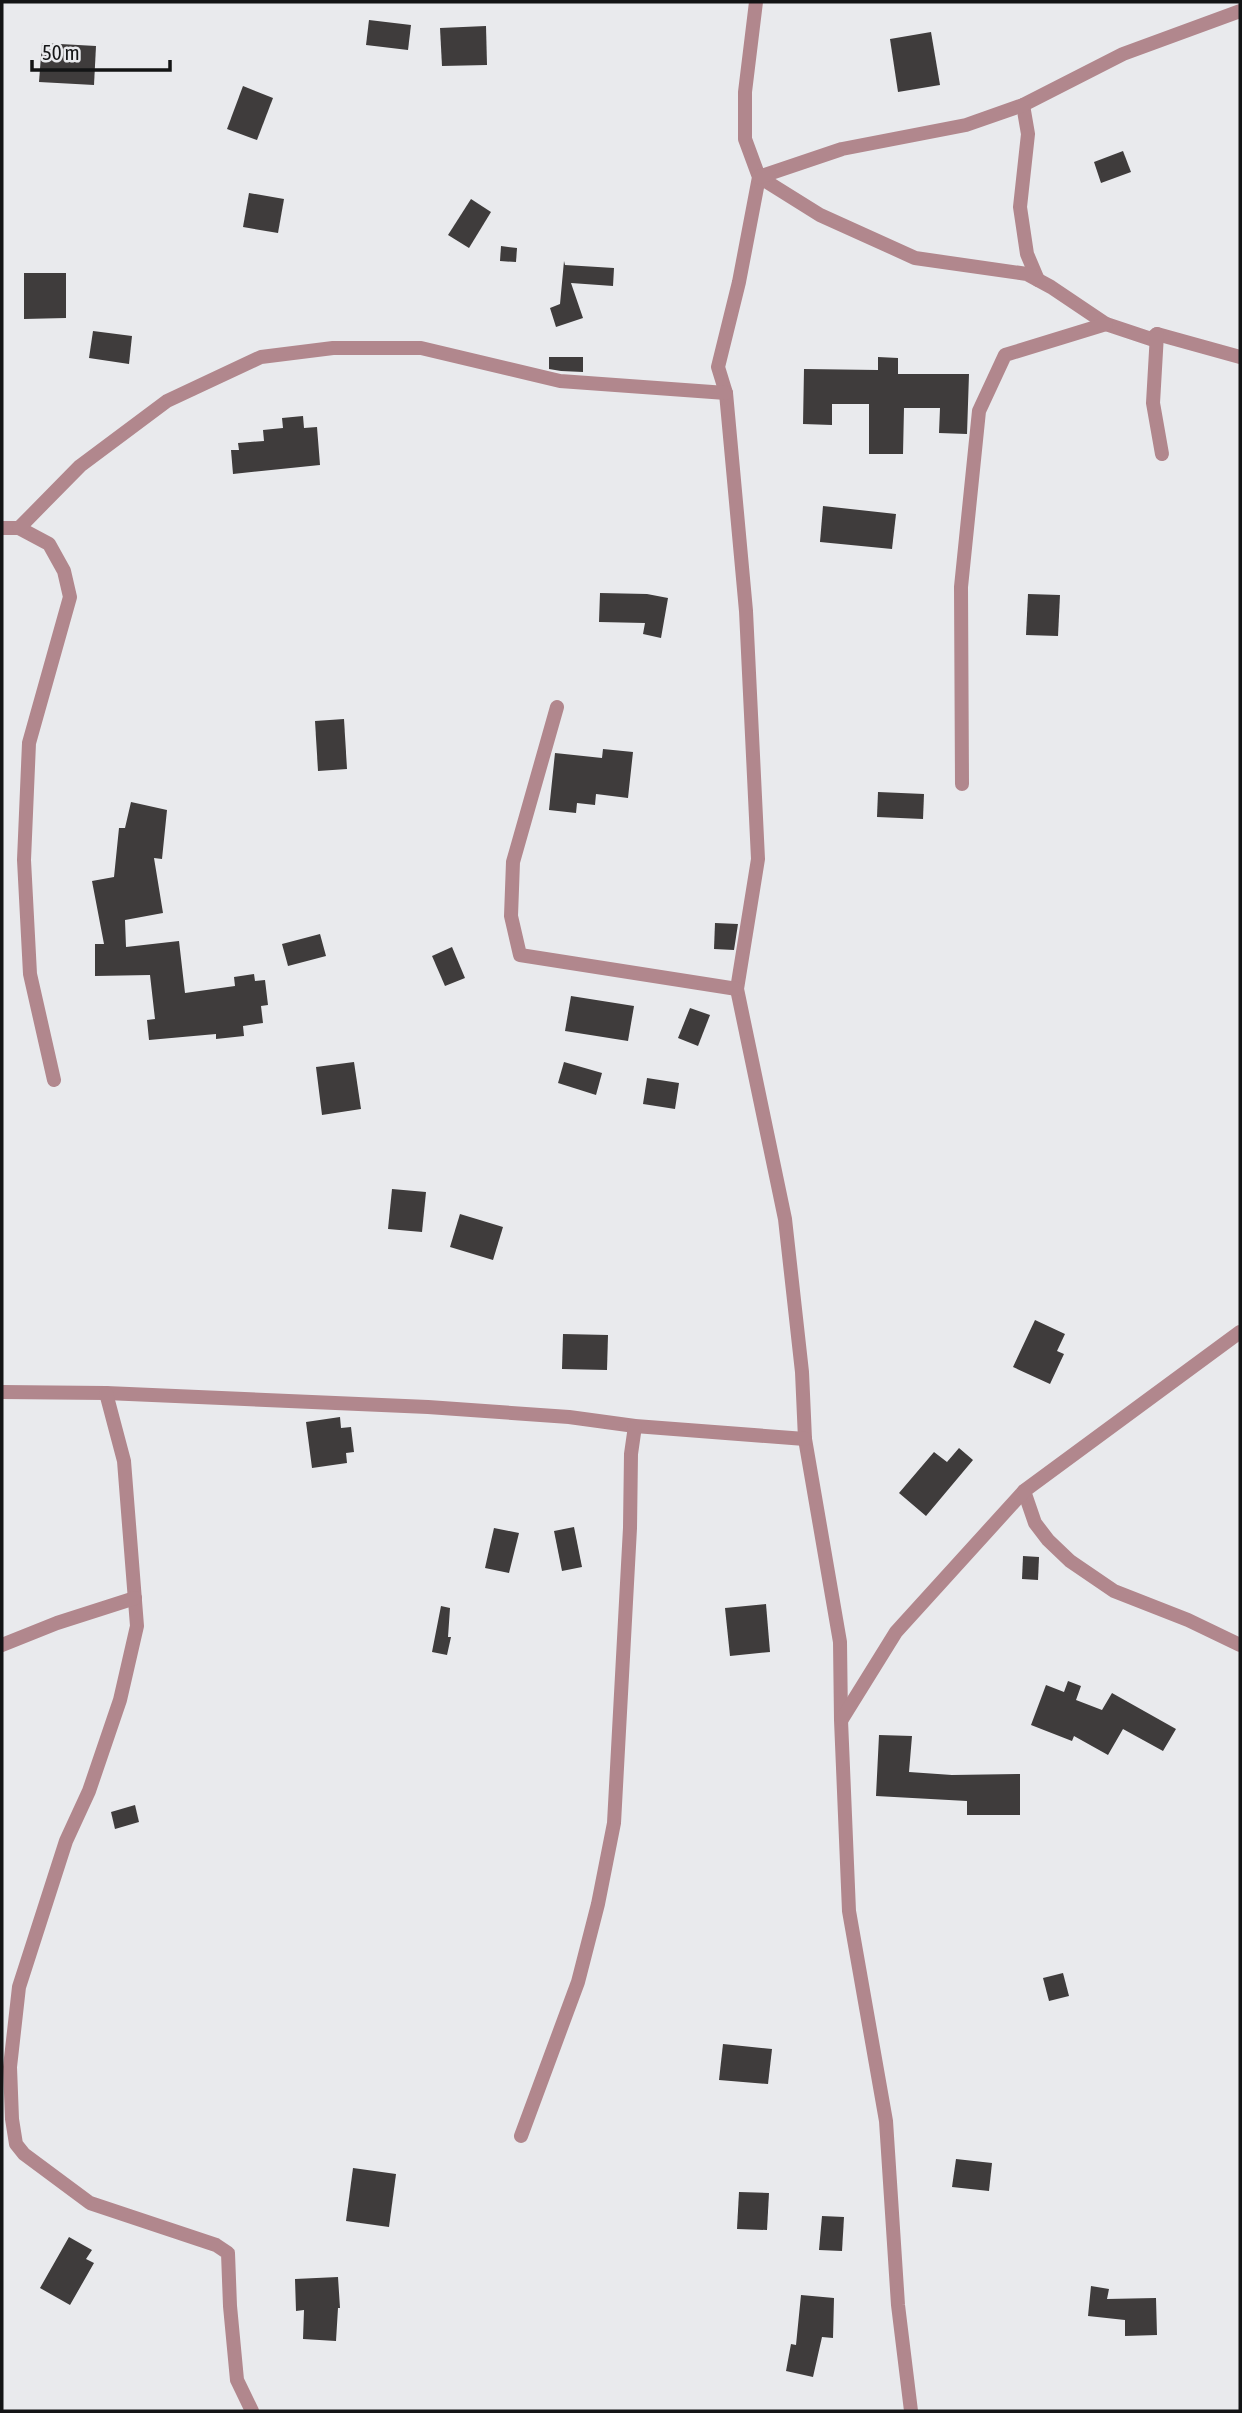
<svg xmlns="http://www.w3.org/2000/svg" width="1242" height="2413" viewBox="0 0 1242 2413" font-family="'Asap Condensed',sans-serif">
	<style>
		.building { fill: #3f3c3c }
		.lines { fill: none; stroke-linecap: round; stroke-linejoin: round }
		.minor { stroke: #b1878d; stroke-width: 14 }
	</style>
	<rect width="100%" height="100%" fill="#e9eaed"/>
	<g class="building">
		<polygon points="369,20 411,25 408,50 366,45"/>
		<polygon points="486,26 487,65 442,66 440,28"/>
		<polygon points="931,32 940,85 898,92 890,39"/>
		<polygon points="42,43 96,46 94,85 39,82"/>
		<polygon points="243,86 273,98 257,140 227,129"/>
		<polygon points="1123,151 1131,172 1101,183 1094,162"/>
		<polygon points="249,193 284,199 278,233 243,227"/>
		<polygon points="471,199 491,212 469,248 448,235"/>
		<polygon points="501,246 517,248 516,262 500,261"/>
		<polygon points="564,261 565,265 614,268 613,286 571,283 583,318 556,327 550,308 560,304"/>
		<polygon points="24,273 66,273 66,318 24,319"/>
		<polygon points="93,331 132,336 129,364 89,358"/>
		<polygon points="549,357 583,357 583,372 561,371 549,369"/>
		<polygon points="878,357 898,358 898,374 969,374 967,434 939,433 940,408 904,408 903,454 869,454 869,404 832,404 832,425 803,424 804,369 878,370"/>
		<polygon points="303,416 304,428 317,427 320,465 233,474 231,450 239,450 238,443 264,441 263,430 283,428 282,418"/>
		<polygon points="823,506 896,514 892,549 820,542"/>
		<polygon points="600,593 647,594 668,598 661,638 643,634 645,623 599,622"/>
		<polygon points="1028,594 1060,595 1058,636 1026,635"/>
		<polygon points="344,719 347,769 318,771 315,721"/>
		<polygon points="603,749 633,752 628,798 596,794 595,805 577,803 576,813 549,810 555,753 602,758"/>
		<polygon points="878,792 924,794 923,819 877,817"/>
		<polygon points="131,802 167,810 162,859 154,858 163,913 125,920 126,947 179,941 185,993 235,986 234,977 254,974 255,981 265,980 268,1005 261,1006 263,1023 243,1026 244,1036 216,1039 216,1034 149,1040 147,1020 155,1019 150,975 95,976 95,944 104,944 92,881 114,877 119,828 125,828"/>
		<polygon points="715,923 738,924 734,950 714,949"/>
		<polygon points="320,934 326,956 288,966 282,944"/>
		<polygon points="452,947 465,978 445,986 432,956"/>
		<polygon points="571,996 634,1006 628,1041 565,1031"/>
		<polygon points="690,1008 710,1015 698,1046 678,1038"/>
		<polygon points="354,1062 361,1109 322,1115 316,1067"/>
		<polygon points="564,1062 602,1073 596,1095 558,1083"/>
		<polygon points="647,1078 679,1083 675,1109 643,1104"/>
		<polygon points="392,1189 426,1192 422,1232 388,1229"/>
		<polygon points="460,1214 503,1227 493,1260 450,1247"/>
		<polygon points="1035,1320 1065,1334 1057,1351 1064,1354 1050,1384 1013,1367"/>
		<polygon points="563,1334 608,1335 607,1370 562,1369"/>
		<polygon points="340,1417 341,1428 351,1427 354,1452 346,1453 347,1463 312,1468 306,1422"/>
		<polygon points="959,1448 973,1460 926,1516 899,1493 934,1452 947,1462"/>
		<polygon points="574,1527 582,1567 562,1571 554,1531"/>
		<polygon points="494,1528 519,1533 509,1573 485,1568"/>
		<polygon points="1023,1556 1039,1557 1038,1580 1022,1579"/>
		<polygon points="766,1604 770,1652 730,1656 725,1608"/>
		<polygon points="441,1606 450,1608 448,1637 451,1637 447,1655 432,1652"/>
		<polygon points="1068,1681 1081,1686 1076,1700 1102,1710 1112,1693 1176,1729 1163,1751 1123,1729 1108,1755 1074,1736 1072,1741 1031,1725 1046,1685 1064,1692"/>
		<polygon points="879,1735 912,1736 909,1772 952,1775 1020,1774 1020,1815 967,1815 967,1801 876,1796"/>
		<polygon points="135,1805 139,1822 115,1829 111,1812"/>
		<polygon points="1063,1973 1069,1996 1049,2001 1043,1978"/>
		<polygon points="723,2044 772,2049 768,2084 719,2080"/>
		<polygon points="956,2159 992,2163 989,2191 952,2187"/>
		<polygon points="353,2168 396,2174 389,2227 346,2221"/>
		<polygon points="739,2192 769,2193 767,2230 737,2229"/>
		<polygon points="822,2216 844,2217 842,2251 819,2250"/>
		<polygon points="69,2237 92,2250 86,2259 94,2263 70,2305 40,2288"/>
		<polygon points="338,2277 340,2308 338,2308 336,2341 303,2339 304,2310 296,2311 295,2279"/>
		<polygon points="1091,2286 1109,2289 1107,2299 1156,2298 1157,2335 1125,2336 1125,2320 1088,2316"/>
		<polygon points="801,2295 834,2298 833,2338 822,2337 813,2377 786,2371 791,2344 796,2345"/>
	</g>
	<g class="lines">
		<g class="minor">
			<polyline points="756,2 745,92 745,139 759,177 739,282 718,367 726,393 746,611 758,859 737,989 785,1219 802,1372 805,1439 840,1642 841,1720 849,1911 886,2121 898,2305 911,2411"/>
			<polyline points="1023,105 1028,134 1020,207 1027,254 1038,280"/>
			<polyline points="759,177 820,215 915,258 1027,274 1051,287 1106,324 1151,339 1157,334 1240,357"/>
			<polyline points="759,177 842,149 966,125 1023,105 1123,54 1240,11"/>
			<polyline points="1157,334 1153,403 1162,454"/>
			<polyline points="2,528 19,528 49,544 64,571 70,597 29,743 24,860 30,974 54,1080"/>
			<polyline points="19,528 80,466 167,401 261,357 333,348 421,348 560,381 726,393"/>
			<polyline points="557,707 513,862 511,916 520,955 737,989"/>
			<polyline points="962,784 961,587 979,411 1005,355 1106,324"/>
			<polyline points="2,1392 106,1393 428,1407 569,1417 635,1426 805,1439"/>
			<polyline points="106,1393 124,1461 137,1626 120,1700 89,1791 66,1841 19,1987 10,2067 12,2119 16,2144 24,2154 90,2203 216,2245 228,2253 230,2306 237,2380 252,2411"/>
			<polyline points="1024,1491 1035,1523 1048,1540 1070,1561 1114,1591 1188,1620 1240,1645"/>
			<polyline points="2,1645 57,1623 135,1598"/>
			<polyline points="842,1719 896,1632 1024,1491 1240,1332"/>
			<polyline points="521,2136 578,1982 598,1904 614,1823 630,1528 631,1454 635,1426"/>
		</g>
	</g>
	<rect width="1242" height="2413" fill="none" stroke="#131415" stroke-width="7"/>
	<path d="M32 60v10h138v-10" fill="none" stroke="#131415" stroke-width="3.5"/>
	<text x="42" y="60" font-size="21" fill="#131415" stroke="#e9eaed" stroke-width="5" paint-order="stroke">50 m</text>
</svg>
